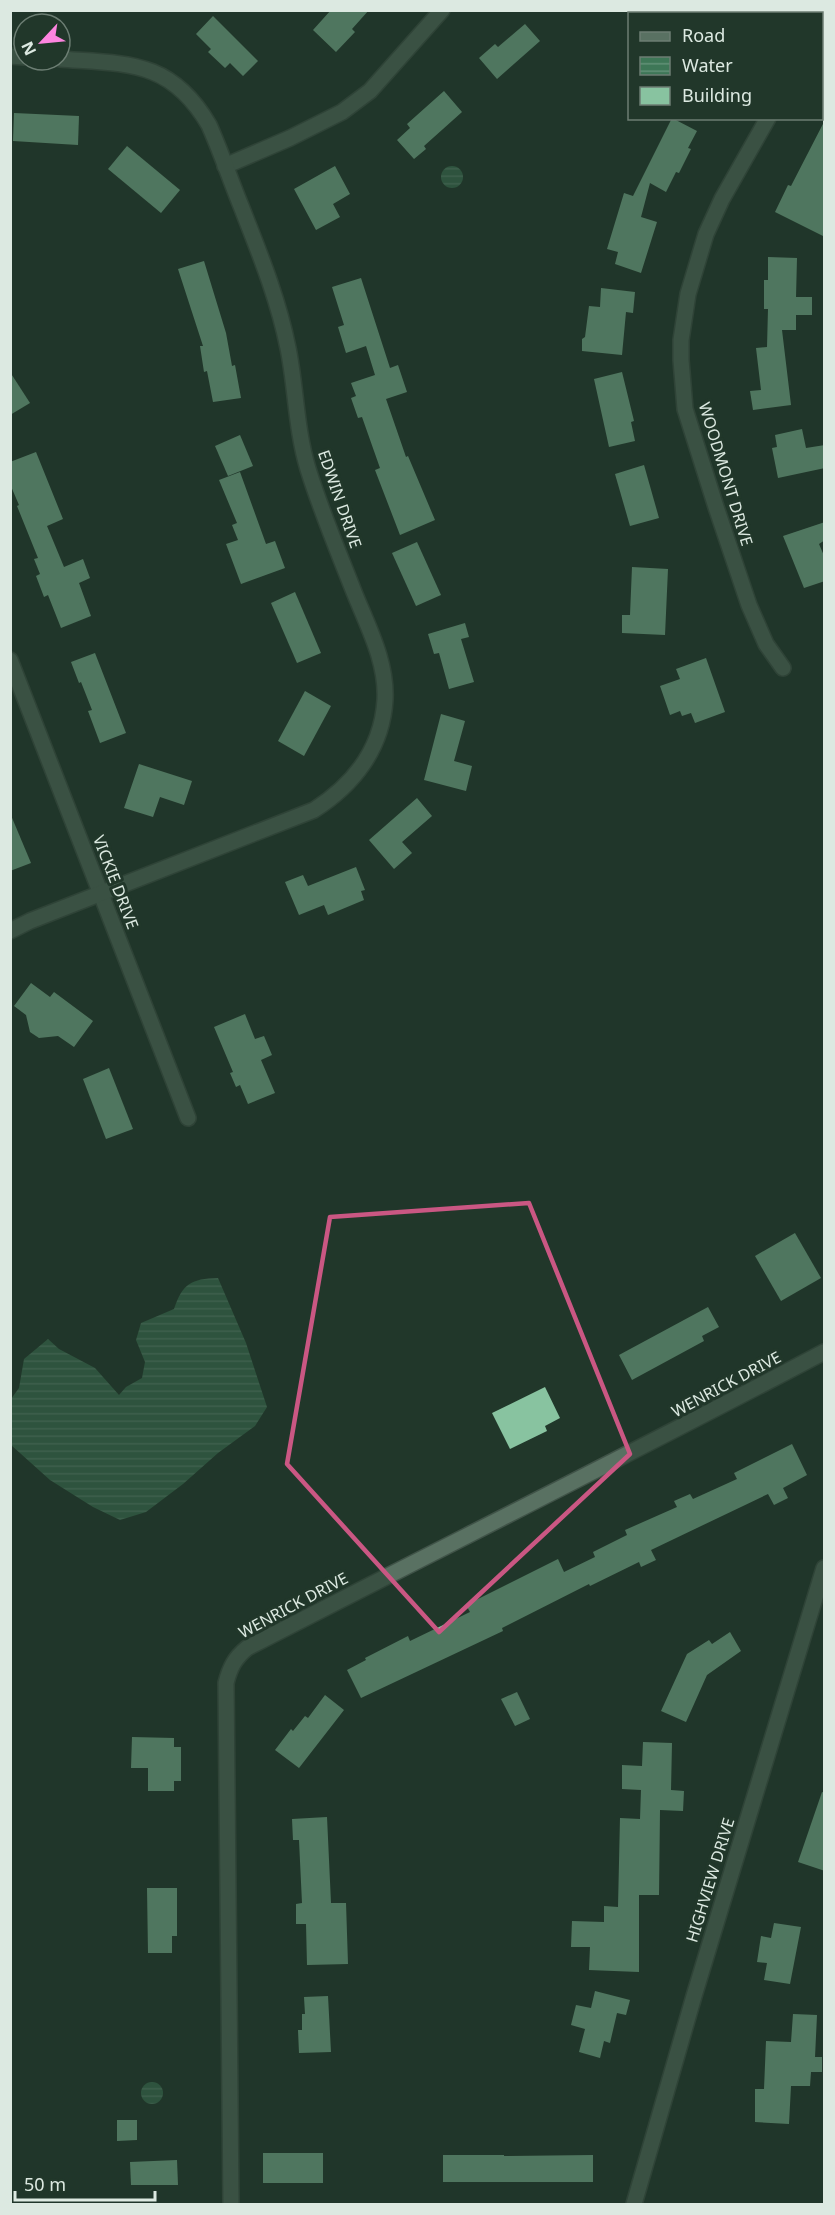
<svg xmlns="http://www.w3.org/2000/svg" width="835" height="2215" viewBox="0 0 835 2215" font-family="'Noto Sans',sans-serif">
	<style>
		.water { fill: url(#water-rules) }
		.building { fill: #88c3a0 }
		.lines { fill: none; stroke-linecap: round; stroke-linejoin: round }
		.minor-casing { stroke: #405348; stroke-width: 18 }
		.minor { stroke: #597162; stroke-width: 15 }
		.marked { fill: none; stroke: #ca5783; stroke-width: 4.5; stroke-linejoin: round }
		.labels { text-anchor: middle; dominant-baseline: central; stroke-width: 6; stroke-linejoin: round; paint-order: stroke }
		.street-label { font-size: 16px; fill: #dce9e1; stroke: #21372a }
	</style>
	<defs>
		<pattern id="water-rules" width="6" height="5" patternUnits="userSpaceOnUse" patternTransform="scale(1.5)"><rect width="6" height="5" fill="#3e7757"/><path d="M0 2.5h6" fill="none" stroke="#629177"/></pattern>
	</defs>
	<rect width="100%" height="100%" fill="#21372a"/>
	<g class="water">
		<circle cx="452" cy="177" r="11"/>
		<path d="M218,1278L246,1343L267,1407L255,1426L218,1453L183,1484L146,1512L120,1520L93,1507L50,1480L11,1445V1399L19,1388L24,1359L48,1339L59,1349L95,1368L119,1395L126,1387L142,1378L145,1362L136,1340L141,1323L174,1309C183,1283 191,1279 218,1278Z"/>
		<circle cx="152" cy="2093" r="11"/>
	</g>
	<g class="building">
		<polygon points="331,10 369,10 352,29 355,32 336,52 313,30"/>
		<polygon points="213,16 258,61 243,76 230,63 225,68 208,52 211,49 196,34"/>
		<polygon points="525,24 540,41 497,79 479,58 495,44 498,47"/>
		<polygon points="444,91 462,112 424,146 426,149 414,159 397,140 410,128 407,124"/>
		<polygon points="14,113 79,116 78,145 13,141"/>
		<polygon points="672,118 697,131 688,148 691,149 679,173 676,172 666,192 650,183 641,217 657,222 641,273 615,264 618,252 607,249 624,193 633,196"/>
		<polygon points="825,120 825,237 775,212 788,185 791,186"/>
		<polygon points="127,146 180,190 161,213 108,169"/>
		<polygon points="335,166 350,194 333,204 340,217 316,230 294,189"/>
		<polygon points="768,257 797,258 796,297 812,297 812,315 796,315 796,330 782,330 791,405 753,410 750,391 761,390 756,348 767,347 768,309 764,309 764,280 768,280"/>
		<polygon points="204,261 226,333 232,366 235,365 241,398 213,402 207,371 204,372 200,346 203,346 178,269"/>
		<polygon points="361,278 390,368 398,365 407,392 386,399 406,457 408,456 435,520 400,535 375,470 380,468 362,417 358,418 351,398 356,396 351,383 375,375 366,346 346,353 338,327 344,325 332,287"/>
		<polygon points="601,288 635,292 633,313 626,312 622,355 582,351 582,339 585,337 589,306 600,307"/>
		<polygon points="10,372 30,403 10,415"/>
		<polygon points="622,372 634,421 631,422 635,441 609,447 594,379"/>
		<polygon points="802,429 806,448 825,445 825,468 778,478 772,448 777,447 775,435"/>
		<polygon points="240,435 253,466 228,476 215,446"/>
		<polygon points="36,452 63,519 47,526 64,567 83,559 90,578 79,583 91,616 61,628 48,595 44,597 36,576 40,574 34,559 38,558 17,506 19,505 10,484 10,462"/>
		<polygon points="644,465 659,518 630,526 615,474"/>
		<polygon points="240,472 266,544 275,541 285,568 241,584 226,544 238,540 232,525 237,523 219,480"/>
		<polygon points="825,522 825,540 819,544 825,558 825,581 804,588 783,536"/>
		<polygon points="417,542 441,595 416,606 392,553"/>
		<polygon points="632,567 668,569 665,635 622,633 622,615 630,615"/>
		<polygon points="295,592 321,653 297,663 271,603"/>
		<polygon points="465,623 469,637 461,639 474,682 449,689 439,653 434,654 428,634"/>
		<polygon points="95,653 126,733 100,743 88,711 92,710 81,682 79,683 71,662"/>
		<polygon points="706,658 725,712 695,723 691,713 682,716 680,711 670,715 660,686 680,679 676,669"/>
		<polygon points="305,691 331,706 304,756 278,741"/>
		<polygon points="441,714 465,721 454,761 472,766 466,791 424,780"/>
		<polygon points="139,764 192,781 184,805 160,797 153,817 124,808"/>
		<polygon points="417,798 432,816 402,842 412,853 394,869 369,840"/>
		<polygon points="10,813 31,863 10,871"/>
		<polygon points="356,867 365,890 361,891 364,900 328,915 324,905 299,915 285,882 303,875 308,886"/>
		<polygon points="31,983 50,997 54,992 93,1021 74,1047 58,1036 39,1038 30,1032 26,1015 14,1006"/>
		<polygon points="245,1014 255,1039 264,1036 272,1055 261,1060 275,1093 248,1104 240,1085 236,1087 230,1073 233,1072 214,1027"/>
		<polygon points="109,1068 133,1129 106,1139 83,1079"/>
		<polygon points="795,1233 821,1278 781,1301 755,1256"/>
		<polygon points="708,1307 719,1327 702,1336 704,1341 632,1380 619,1355"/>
		<polygon points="545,1387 560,1418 545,1426 547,1431 510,1449 492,1413"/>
		<polygon points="792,1444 807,1475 783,1488 788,1498 774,1505 768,1494 651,1550 656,1560 641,1567 639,1562 590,1586 589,1584 502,1628 503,1631 361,1698 347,1670 366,1660 365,1658 408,1636 410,1641 470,1612 466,1605 558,1559 564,1572 595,1557 593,1552 627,1535 625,1530 677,1507 674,1501 690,1494 693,1499 737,1479 734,1473"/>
		<polygon points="730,1632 741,1651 707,1675 686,1722 661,1711 687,1654 709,1640 712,1644"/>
		<polygon points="517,1692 530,1719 515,1726 501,1699"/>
		<polygon points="325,1695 344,1710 299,1768 275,1750 291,1729 293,1731 305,1716 308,1718"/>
		<polygon points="132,1737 174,1738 174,1747 181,1747 181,1781 174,1781 174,1791 148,1791 148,1768 131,1768"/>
		<polygon points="643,1742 672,1743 671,1790 684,1791 683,1811 660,1810 659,1895 639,1895 639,1972 589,1970 590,1947 571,1947 572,1921 604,1922 604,1906 618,1907 620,1818 640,1819 641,1790 622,1789 622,1765 642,1766"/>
		<polygon points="822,1792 825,1793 825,1871 798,1862"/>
		<polygon points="327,1817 331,1903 346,1903 348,1964 307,1965 306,1924 296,1924 296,1904 302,1903 299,1840 293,1840 292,1819"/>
		<polygon points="147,1888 177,1888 177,1936 172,1936 172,1953 148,1953"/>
		<polygon points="774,1923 801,1927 790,1984 764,1980 767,1963 757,1962 761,1936 771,1938"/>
		<polygon points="595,1991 630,2000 626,2015 617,2013 610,2043 604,2041 600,2058 579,2052 585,2029 571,2025 576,2005 591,2008"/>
		<polygon points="328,1996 331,2052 299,2053 298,2030 302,2030 302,2014 305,2014 304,1997"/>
		<polygon points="793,2014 817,2015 815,2057 822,2057 822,2072 811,2072 810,2086 791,2086 789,2124 755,2122 755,2089 764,2089 766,2041 791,2042"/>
		<polygon points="117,2120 137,2120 137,2140 117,2141"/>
		<rect x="263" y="2153" width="60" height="30"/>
		<polygon points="443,2155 504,2155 504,2156 593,2155 593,2182 443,2182"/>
		<polygon points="177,2160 178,2185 131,2185 130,2162"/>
	</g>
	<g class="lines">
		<defs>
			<g id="minor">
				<polyline points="822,14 823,10"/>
				<polyline points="10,56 24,57"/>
				<polyline points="768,118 722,199 706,234 688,294 681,340 681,360 685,409 716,507 749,605 766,644 783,668"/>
				<polyline points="225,166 290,138 342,112 370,91 442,10"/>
				<polyline points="10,660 188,1118"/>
				<path d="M10,931L30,921L314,810C353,785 382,749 385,700C387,662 368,627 354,592C338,551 321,511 308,469C296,430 296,387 288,348C278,298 259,252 241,206C230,179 221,152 209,125C171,60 128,64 60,59"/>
				<path d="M231,2204L226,1683C230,1667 235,1658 247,1648C439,1549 633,1453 824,1352"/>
				<polyline points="634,2204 694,1996 824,1568"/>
			</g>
		</defs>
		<use href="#minor" class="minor-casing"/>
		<use href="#minor" class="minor"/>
	</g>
	<path d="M0 0H835V2215H0ZM529,1203L630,1454L439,1632L287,1464L330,1217Z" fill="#21372a" fill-opacity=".55" fill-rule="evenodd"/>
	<path class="marked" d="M529,1203L630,1454L439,1632L287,1464L330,1217Z"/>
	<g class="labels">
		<g class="street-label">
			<text transform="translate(726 474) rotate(73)">WOODMONT DRIVE</text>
			<text transform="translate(340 499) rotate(71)">EDWIN DRIVE</text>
			<text transform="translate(116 882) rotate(69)">VICKIE DRIVE</text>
			<text transform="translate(726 1384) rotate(-28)">WENRICK DRIVE</text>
			<text transform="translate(293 1605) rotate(-28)">WENRICK DRIVE</text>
			<text transform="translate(710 1880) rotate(-73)">HIGHVIEW DRIVE</text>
		</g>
	</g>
	<rect width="835" height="2215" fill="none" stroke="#dce9e1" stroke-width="24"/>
	<rect x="628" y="12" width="195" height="108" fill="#21372a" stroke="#6c7e73" stroke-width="1.5"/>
	<rect x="640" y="32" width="30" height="9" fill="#597162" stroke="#6c7e73" stroke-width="1.5"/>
	<text x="682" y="42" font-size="18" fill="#dce9e1">Road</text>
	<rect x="640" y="57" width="30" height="18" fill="url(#water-rules)" stroke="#6c7e73" stroke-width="1.5"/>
	<text x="682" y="72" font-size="18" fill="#dce9e1">Water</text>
	<rect x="640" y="87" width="30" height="18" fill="#88c3a0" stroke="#6c7e73" stroke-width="1.5"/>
	<text x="682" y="102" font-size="18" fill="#dce9e1">Building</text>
	<g transform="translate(42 42) rotate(244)"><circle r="28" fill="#21372a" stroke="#6c7e73" stroke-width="1.5"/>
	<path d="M0-4.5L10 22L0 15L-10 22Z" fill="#fe85e0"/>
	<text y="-9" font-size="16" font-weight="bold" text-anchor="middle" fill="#dce9e1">N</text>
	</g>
	<path d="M15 2191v9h140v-9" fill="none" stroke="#dce9e1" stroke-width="3"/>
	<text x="24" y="2191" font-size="18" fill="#dce9e1" stroke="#21372a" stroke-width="4.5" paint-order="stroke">50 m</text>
</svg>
